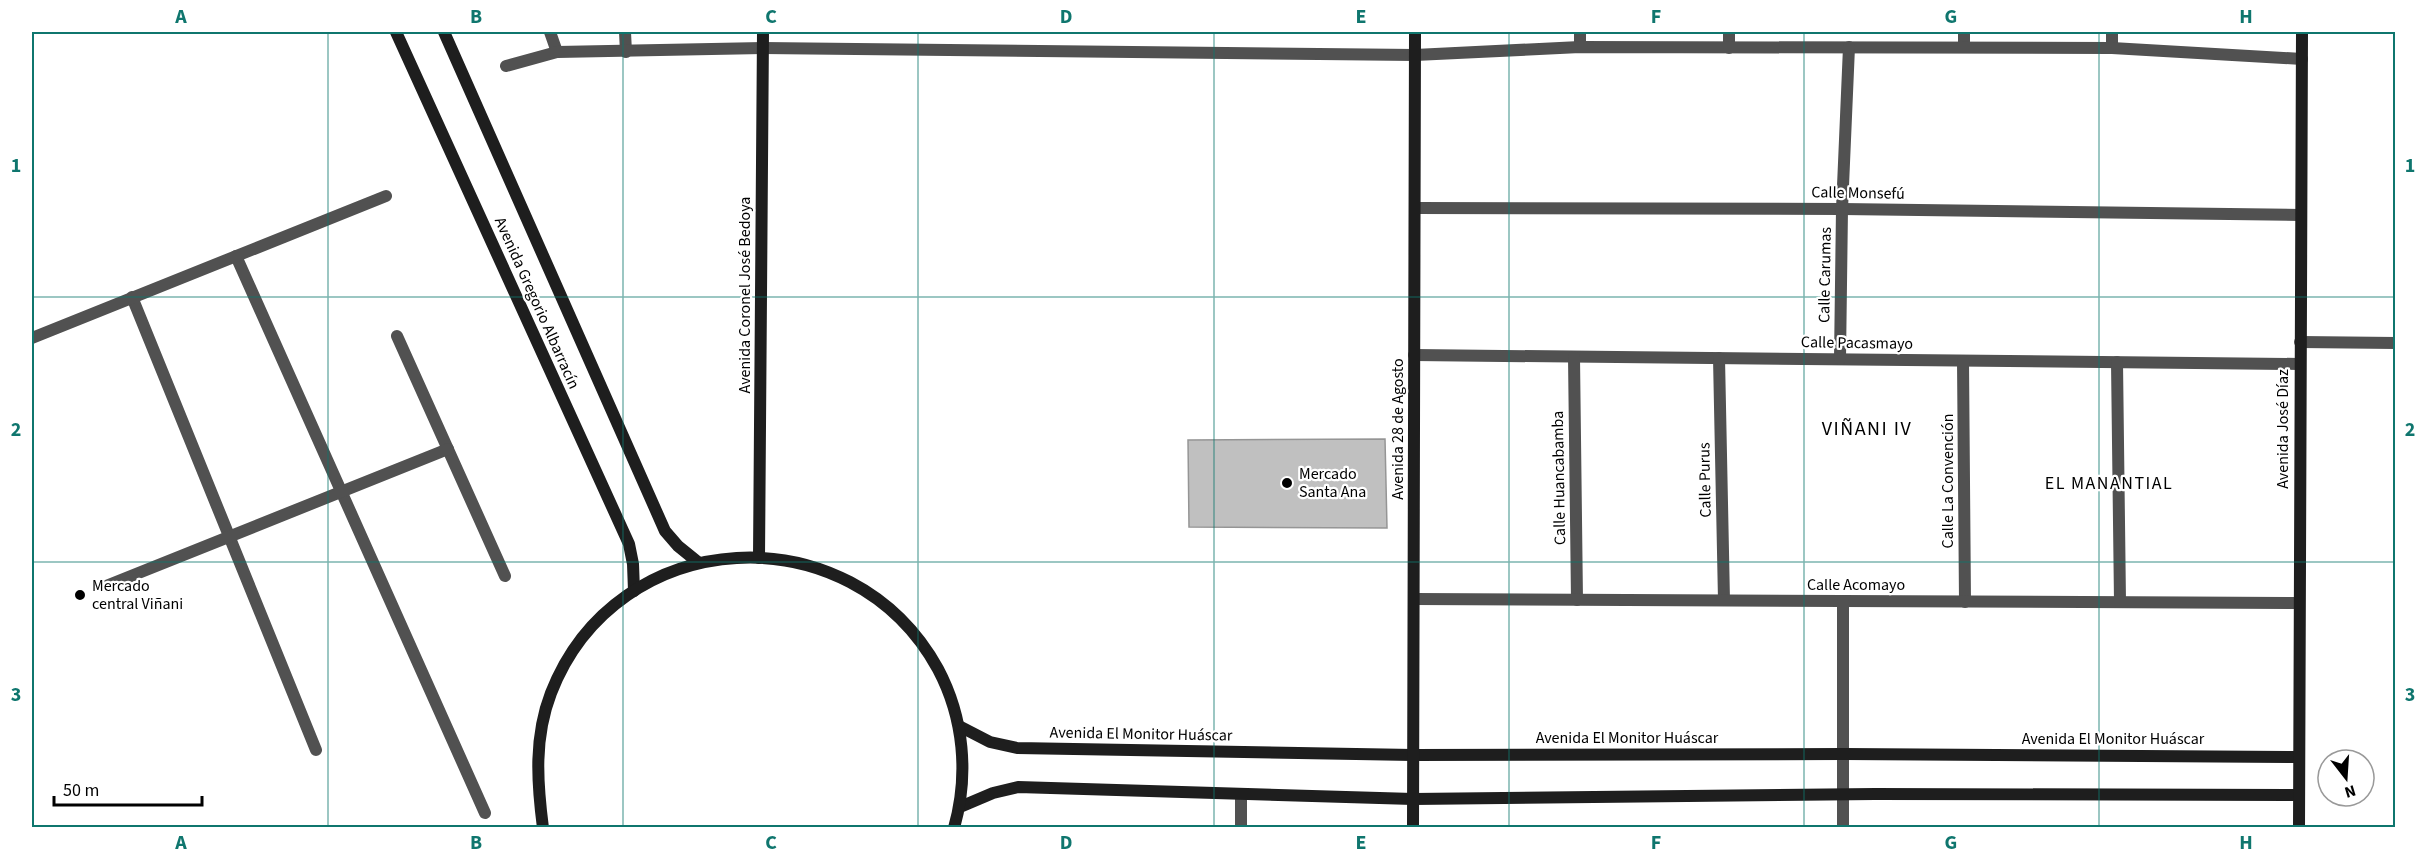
<svg xmlns="http://www.w3.org/2000/svg" width="2427" height="859" viewBox="0 0 2427 859" font-family="'Source Sans 3',sans-serif">
	<style>
		.building { fill: #c0c0c0; stroke: #959595; stroke-width: 1.5 }
		.lines { fill: none; stroke-linecap: round; stroke-linejoin: round }
		.street { stroke: #515151; stroke-width: 12 }
		.secondary { stroke: #1e1e1e; stroke-width: 12 }
		.grid { fill: none; stroke: #0f766e; stroke-width: 1.5; stroke-opacity: 0.55 }
		.poi-dot { fill: #000; stroke: #fff; stroke-width: 2 }
		.labels { text-anchor: middle; dominant-baseline: central; stroke-width: 4.5; stroke-linejoin: round; paint-order: stroke }
		.street-label { font-size: 16px; fill: #000; stroke: #fff }
		.poi-label { font-size: 16px; fill: #000; stroke: #fff; text-anchor: start }
		.neighbourhood-label { font-size: 18px; letter-spacing: 1.5px; fill: #000; stroke: #fff }
		.quarter-label { font-size: 20px; letter-spacing: 1.5px; fill: #000; stroke: #fff }
		.neatline { fill: none; stroke: #0f766e; stroke-width: 2 }
		.grid-label { font-size: 20px; text-anchor: middle; font-weight: bold; fill: #0f766e }
	</style>
	<rect width="100%" height="100%" fill="#fff"/>
	<polygon class="building" points="1385,439 1387,528 1189,527 1188,440"/>
	<g class="lines">
		<g class="street">
			<polyline points="550,32 557,52"/>
			<polyline points="625,32 626,52"/>
			<polyline points="1580,32 1580,47"/>
			<polyline points="1729,32 1729,48"/>
			<polyline points="1964,32 1964,47"/>
			<polyline points="2112,32 2112,48"/>
			<polyline points="506,66 557,52 763,48 1415,55 1580,47 2112,48 2302,59"/>
			<polyline points="1415,208 1842,209 2301,215"/>
			<polyline points="236,256 485,813"/>
			<polyline points="132,297 316,750"/>
			<polyline points="397,336 505,576"/>
			<polyline points="32,338 386,196"/>
			<polyline points="2300,342 2396,343"/>
			<polyline points="1414,355 2300,364"/>
			<polyline points="1574,357 1577,600"/>
			<polyline points="1719,358 1724,600"/>
			<polyline points="1840,359 1842,209 1849,47"/>
			<polyline points="1963,361 1965,602"/>
			<polyline points="2117,362 2120,602"/>
			<polyline points="106,586 448,449"/>
			<polyline points="1414,599 2299,603"/>
			<polyline points="1843,601 1843,828"/>
			<polyline points="1241,794 1241,828"/>
		</g>
		<g class="secondary">
			<polyline points="396,32 629,544 633,564 634,591"/>
			<polyline points="444,32 665,531 678,546 699,563"/>
			<polyline points="759,558 763,32"/>
			<polyline points="959,726 990,742 1017,748 1413,755 1844,754 2299,757"/>
			<polyline points="960,807 993,793 1018,787 1413,799 1875,794 2299,795"/>
			<path d="M543,828C537,782 534,737 551,693C617,523 851,511 938,669C964,718 969,775 954,828"/>
			<polyline points="1413,828 1415,32"/>
			<polyline points="2299,828 2302,32"/>
		</g>
	</g>
	<path class="grid" d="M328,32V828M623,32V828M918,32V828M1214,32V828M1509,32V828M1804,32V828M2099,32V828M32,297H2396M32,562H2396"/>
	<g class="poi-dot">
		<circle cx="1287" cy="483" r="6"/>
		<circle cx="80" cy="595" r="6"/>
	</g>
	<g class="labels">
		<g class="street-label">
			<text transform="translate(1858 193) rotate(1)">Calle Monsefú</text>
			<text transform="translate(1825 275) rotate(-89)">Calle Carumas</text>
			<text transform="translate(745 295) rotate(-90)">Avenida Coronel José Bedoya</text>
			<text transform="translate(537 303) rotate(66)">Avenida Gregorio Albarracín</text>
			<text transform="translate(1857 343) rotate(1)">Calle Pacasmayo</text>
			<text transform="translate(1398 429) rotate(-90)">Avenida 28 de Agosto</text>
			<text transform="translate(2283 429) rotate(-90)">Avenida José Díaz</text>
			<text transform="translate(1559 478) rotate(-91)">Calle Huancabamba</text>
			<text transform="translate(1705 480) rotate(-91)">Calle Purus</text>
			<text transform="translate(1948 481) rotate(-90)">Calle La Convención</text>
			<text x="1856" y="585">Calle Acomayo</text>
			<text transform="translate(1141 734) rotate(1)">Avenida El Monitor Huáscar</text>
			<text x="1627" y="738">Avenida El Monitor Huáscar</text>
			<text x="2113" y="739">Avenida El Monitor Huáscar</text>
		</g>
		<g class="poi-label">
			<text x="1299" y="474">Mercado<tspan x="1299" dy="18">Santa Ana</tspan></text>
			<text x="92" y="586">Mercado<tspan x="92" dy="18">central Viñani</tspan></text>
		</g>
		<g class="neighbourhood-label">
			<text x="2109" y="483">EL MANANTIAL</text>
		</g>
		<g class="quarter-label">
			<text x="1867" y="429">VIÑANI IV</text>
		</g>
	</g>
	<rect width="2427" height="859" fill="none" stroke="#ffffff" stroke-width="66"/>
	<g transform="translate(2346 778) rotate(163)"><circle r="28" fill="#ffffff" stroke="#999999" stroke-width="1.5"/>
	<path d="M0-4.5L10 22L0 15L-10 22Z" fill="#000000"/>
	<text y="-9" font-size="16" font-weight="bold" text-anchor="middle" fill="#000000">N</text>
	</g>
	<path d="M54 796v9h148v-9" fill="none" stroke="#000000" stroke-width="3"/>
	<text x="63" y="796" font-size="18" fill="#000000" stroke="#ffffff" stroke-width="4.5" paint-order="stroke">50 m</text>
	<rect x="33" y="33" width="2361" height="793" class="neatline"/>
	<g class="grid-label">
		<text x="181" y="23">A</text>
		<text x="476" y="23">B</text>
		<text x="771" y="23">C</text>
		<text x="1066" y="23">D</text>
		<text x="1361" y="23">E</text>
		<text x="1656" y="23">F</text>
		<text x="1951" y="23">G</text>
		<text x="2246" y="23">H</text>
		<text x="16" y="172">1</text>
		<text x="2410" y="172">1</text>
		<text x="16" y="436">2</text>
		<text x="2410" y="436">2</text>
		<text x="16" y="701">3</text>
		<text x="2410" y="701">3</text>
		<text x="181" y="849">A</text>
		<text x="476" y="849">B</text>
		<text x="771" y="849">C</text>
		<text x="1066" y="849">D</text>
		<text x="1361" y="849">E</text>
		<text x="1656" y="849">F</text>
		<text x="1951" y="849">G</text>
		<text x="2246" y="849">H</text>
	</g>
</svg>
